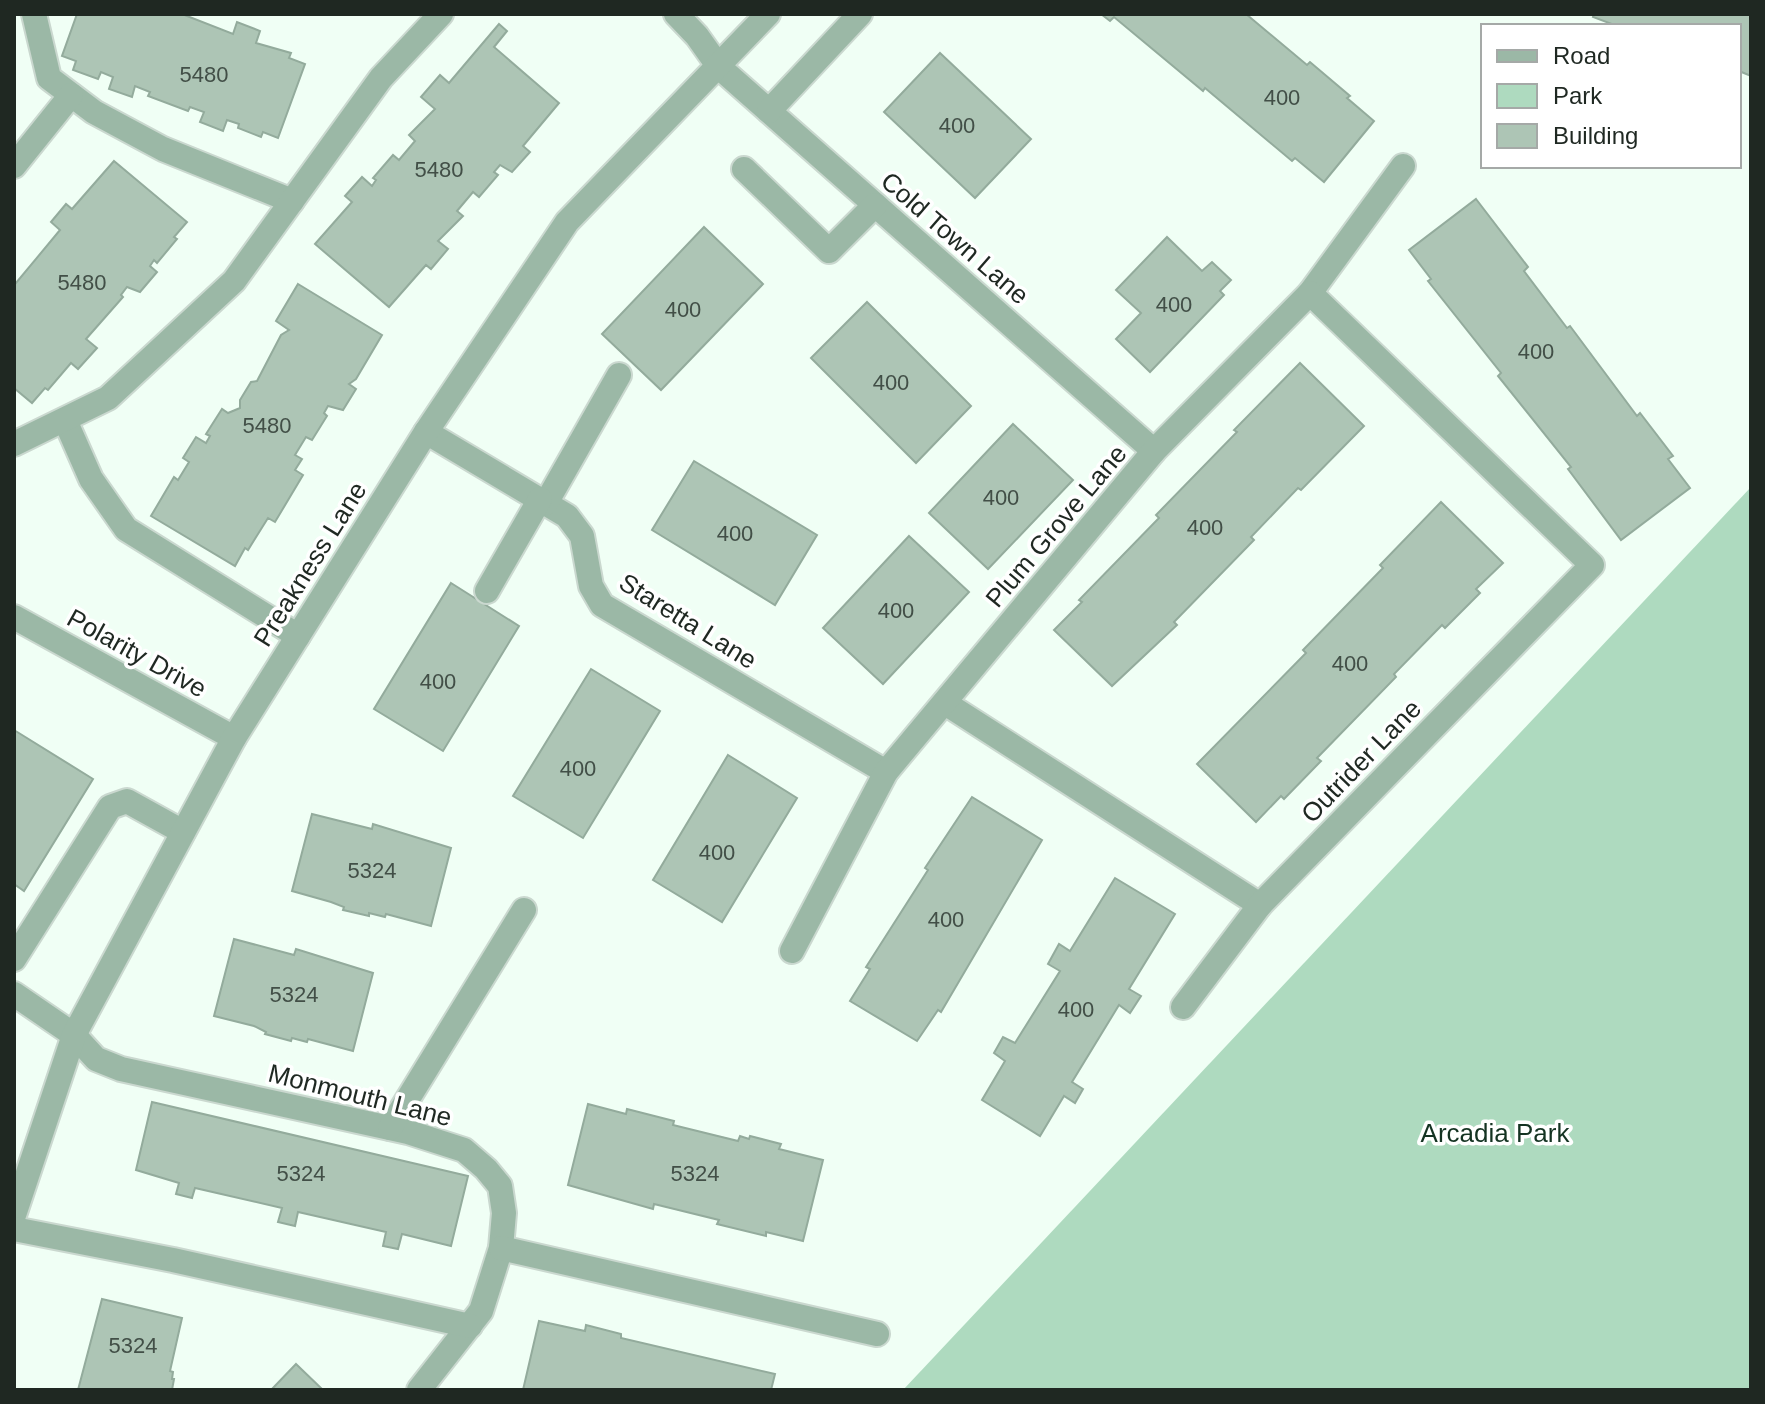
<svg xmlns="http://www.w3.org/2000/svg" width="1765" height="1404" viewBox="0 0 1765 1404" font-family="Arial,sans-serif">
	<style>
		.green { fill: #aedabf }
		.building { fill: #adc5b5; stroke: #93ab9c; stroke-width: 2 }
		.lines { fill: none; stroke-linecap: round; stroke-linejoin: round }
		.minor-casing { stroke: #cad8cf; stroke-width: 28 }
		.minor { stroke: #9bb8a6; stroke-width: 24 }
		.labels { text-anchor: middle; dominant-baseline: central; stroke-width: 7; stroke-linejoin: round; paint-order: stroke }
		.number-label { font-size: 22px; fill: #424f47 }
		.street-label { font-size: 26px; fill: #1f2822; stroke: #fff }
		.park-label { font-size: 26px; fill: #143322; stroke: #fff }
	</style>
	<rect width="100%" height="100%" fill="#f0fff5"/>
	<polygon class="green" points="1751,487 1751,1390 903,1390"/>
	<g class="building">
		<polygon points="77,14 182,14 233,34 237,22 260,31 256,43 291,53 289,58 305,64 278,138 263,132 261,137 238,128 239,124 227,120 223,131 200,122 204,112 190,107 188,111 148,96 150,92 135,86 132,97 109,89 113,77 101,72 98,79 73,70 76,61 62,56"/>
		<polygon points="1101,14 1246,14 1307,65 1310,62 1350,96 1347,98 1374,121 1324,182 1295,158 1292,161 1205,88 1203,91 1114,17 1110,21"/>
		<polygon points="1594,14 1751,14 1751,76 1739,71 1739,26 1617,26 1593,17"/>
		<polygon points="499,24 507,31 494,47 559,103 523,146 530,152 512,172 500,165 494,172 498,175 479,197 473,192 457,211 463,216 438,241 448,249 431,269 426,265 389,307 315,244 352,202 345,196 362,177 372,186 376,180 373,178 393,155 399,160 415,141 409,135 435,109 421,97 440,75 449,83"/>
		<polygon points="940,53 1031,139 975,198 884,112"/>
		<polygon points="114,161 187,222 174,237 177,239 157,263 154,260 150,266 157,272 140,292 127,287 121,295 123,297 86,339 97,348 78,369 71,363 48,390 45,388 32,403 14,388 14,282 16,283 60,230 51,222 66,204 72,209"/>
		<polygon points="1476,199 1528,267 1524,271 1567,328 1570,326 1637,416 1640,413 1673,456 1668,459 1690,488 1621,540 1568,469 1571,467 1498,376 1501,373 1428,281 1431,279 1409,250"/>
		<polygon points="704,227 763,284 661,390 602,334"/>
		<polygon points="1167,237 1202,271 1212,262 1231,280 1220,291 1224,295 1150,372 1116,339 1141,313 1116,290"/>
		<polygon points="298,284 382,335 356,379 349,384 356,389 343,410 328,406 324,413 327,416 312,440 306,437 295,455 302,459 295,470 303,475 275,522 268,518 248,550 245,548 235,566 151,516 174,477 178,480 189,462 183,458 196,437 206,443 210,436 206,434 222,409 228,413 240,408 240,400 251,382 257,381 281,335 289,330 276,321"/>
		<polygon points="867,302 971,406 916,463 811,358"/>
		<polygon points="1300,363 1364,426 1301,490 1298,488 1251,537 1254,540 1174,622 1177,625 1112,686 1054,630 1082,602 1079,600 1159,518 1156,515 1237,432 1234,430"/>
		<polygon points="1013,424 1073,480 988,569 929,513"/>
		<polygon points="694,461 817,535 775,605 652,530"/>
		<polygon points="1441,502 1503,563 1476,589 1480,593 1445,628 1442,625 1394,674 1396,677 1317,758 1321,761 1284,799 1281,796 1256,822 1197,764 1306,653 1303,650 1383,568 1380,565"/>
		<polygon points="909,536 969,592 883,684 823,628"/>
		<polygon points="451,583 519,626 443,751 374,709"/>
		<polygon points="591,669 660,711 583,838 513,796"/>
		<polygon points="14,730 93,779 24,891 14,884"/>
		<polygon points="728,755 797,798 722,922 653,880"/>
		<polygon points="972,797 1042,840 941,1012 938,1010 917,1041 850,1001 870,969 866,967 928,870 925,868"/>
		<polygon points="312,814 372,829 373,824 451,848 431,926 386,914 385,917 369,913 369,916 343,910 344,907 331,902 292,891"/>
		<polygon points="1115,878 1175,914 1129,989 1141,996 1130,1013 1119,1005 1072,1082 1083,1089 1075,1103 1064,1096 1040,1136 982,1100 1005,1061 994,1053 1003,1037 1015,1043 1060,971 1048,964 1059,944 1070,951"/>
		<polygon points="234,939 294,955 296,949 373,973 353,1051 308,1039 307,1042 292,1038 291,1041 265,1034 266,1032 254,1026 214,1016"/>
		<polygon points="152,1102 468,1176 451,1246 402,1234 398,1249 383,1246 386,1232 298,1212 295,1226 278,1222 282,1208 195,1188 192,1198 176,1194 179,1183 136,1170"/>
		<polygon points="588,1104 626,1114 627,1109 674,1121 673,1125 738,1141 740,1136 749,1139 750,1136 781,1144 779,1149 823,1160 803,1241 766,1232 766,1236 717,1224 719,1220 654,1204 653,1209 568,1185"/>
		<polygon points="102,1299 182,1318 170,1371 173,1372 172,1379 174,1379 172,1390 78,1390"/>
		<polygon points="539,1321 585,1331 586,1325 621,1334 621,1338 775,1374 771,1390 523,1390"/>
		<polygon points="296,1364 323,1390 271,1390"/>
	</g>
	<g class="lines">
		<defs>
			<g id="minor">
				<polyline points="34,14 49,78 94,112 163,149 292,201"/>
				<polyline points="676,14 697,36 719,67 1154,451"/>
				<polyline points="769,111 860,14"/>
				<polyline points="14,166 71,95"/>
				<polyline points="744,169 829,251 875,205"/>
				<polyline points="65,420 91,479 126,529 298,636"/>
				<polyline points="426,432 567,516 582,536 591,586 602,605 886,772"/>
				<polyline points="14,444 108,398 234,281 381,78 441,14"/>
				<polyline points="546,503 619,375"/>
				<polyline points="487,591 540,499"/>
				<polyline points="14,617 234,738"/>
				<polyline points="945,703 1260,905"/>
				<polyline points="792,951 886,772 1154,451 1310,293 1403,166"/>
				<polyline points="14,959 110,807 127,801 183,832"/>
				<polyline points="14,994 74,1035 96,1059 121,1069 408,1132 464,1150 486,1169 500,1186 504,1213 501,1248 481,1311 419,1390"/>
				<polyline points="1183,1007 1260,905 1592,565 1310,293"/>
				<polyline points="390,1128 524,910"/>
				<polyline points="14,1215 74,1035 234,738 426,432 567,222 768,14"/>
				<polyline points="14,1229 173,1260 470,1326"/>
				<polyline points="501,1248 877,1334"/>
			</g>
		</defs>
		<use href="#minor" class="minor-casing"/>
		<use href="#minor" class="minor"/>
	</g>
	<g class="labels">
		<g class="number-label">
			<text x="204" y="74">5480</text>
			<text x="1282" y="97">400</text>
			<text x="957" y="125">400</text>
			<text x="439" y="169">5480</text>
			<text x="82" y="282">5480</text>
			<text x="1174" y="304">400</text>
			<text x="683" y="309">400</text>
			<text x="1536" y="351">400</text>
			<text x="891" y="382">400</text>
			<text x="267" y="425">5480</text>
			<text x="1001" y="497">400</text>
			<text x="1205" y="527">400</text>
			<text x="735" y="533">400</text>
			<text x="896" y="610">400</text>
			<text x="1350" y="663">400</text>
			<text x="438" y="681">400</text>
			<text x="578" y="768">400</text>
			<text x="717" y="852">400</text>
			<text x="372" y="870">5324</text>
			<text x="946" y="919">400</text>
			<text x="294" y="994">5324</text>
			<text x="1076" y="1009">400</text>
			<text x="301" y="1173">5324</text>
			<text x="695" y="1173">5324</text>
			<text x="133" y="1345">5324</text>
		</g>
		<g class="street-label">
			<text transform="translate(955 238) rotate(41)">Cold Town Lane</text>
			<text transform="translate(1056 526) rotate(-50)">Plum Grove Lane</text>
			<text transform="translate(310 564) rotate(-58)">Preakness Lane</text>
			<text transform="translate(688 621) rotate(32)">Staretta Lane</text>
			<text transform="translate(137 653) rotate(29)">Polarity Drive</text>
			<text transform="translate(1361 761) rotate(-46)">Outrider Lane</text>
			<text transform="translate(360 1095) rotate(14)">Monmouth Lane</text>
		</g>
		<g class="park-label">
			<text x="1495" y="1133">Arcadia Park</text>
		</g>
	</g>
	<rect width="1765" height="1404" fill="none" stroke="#1f2822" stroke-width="32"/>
	<rect x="1481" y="24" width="260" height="144" fill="#ffffff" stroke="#a5a9a7" stroke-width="2"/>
	<rect x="1497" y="50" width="40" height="12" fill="#9bb8a6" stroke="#a5a9a7" stroke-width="2"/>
	<text x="1553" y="64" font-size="24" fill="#1f2822">Road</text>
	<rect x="1497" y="84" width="40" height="24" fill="#aedabf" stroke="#a5a9a7" stroke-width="2"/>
	<text x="1553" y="104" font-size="24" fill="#1f2822">Park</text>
	<rect x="1497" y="124" width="40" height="24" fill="#adc5b5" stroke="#a5a9a7" stroke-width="2"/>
	<text x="1553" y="144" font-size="24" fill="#1f2822">Building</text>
</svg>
